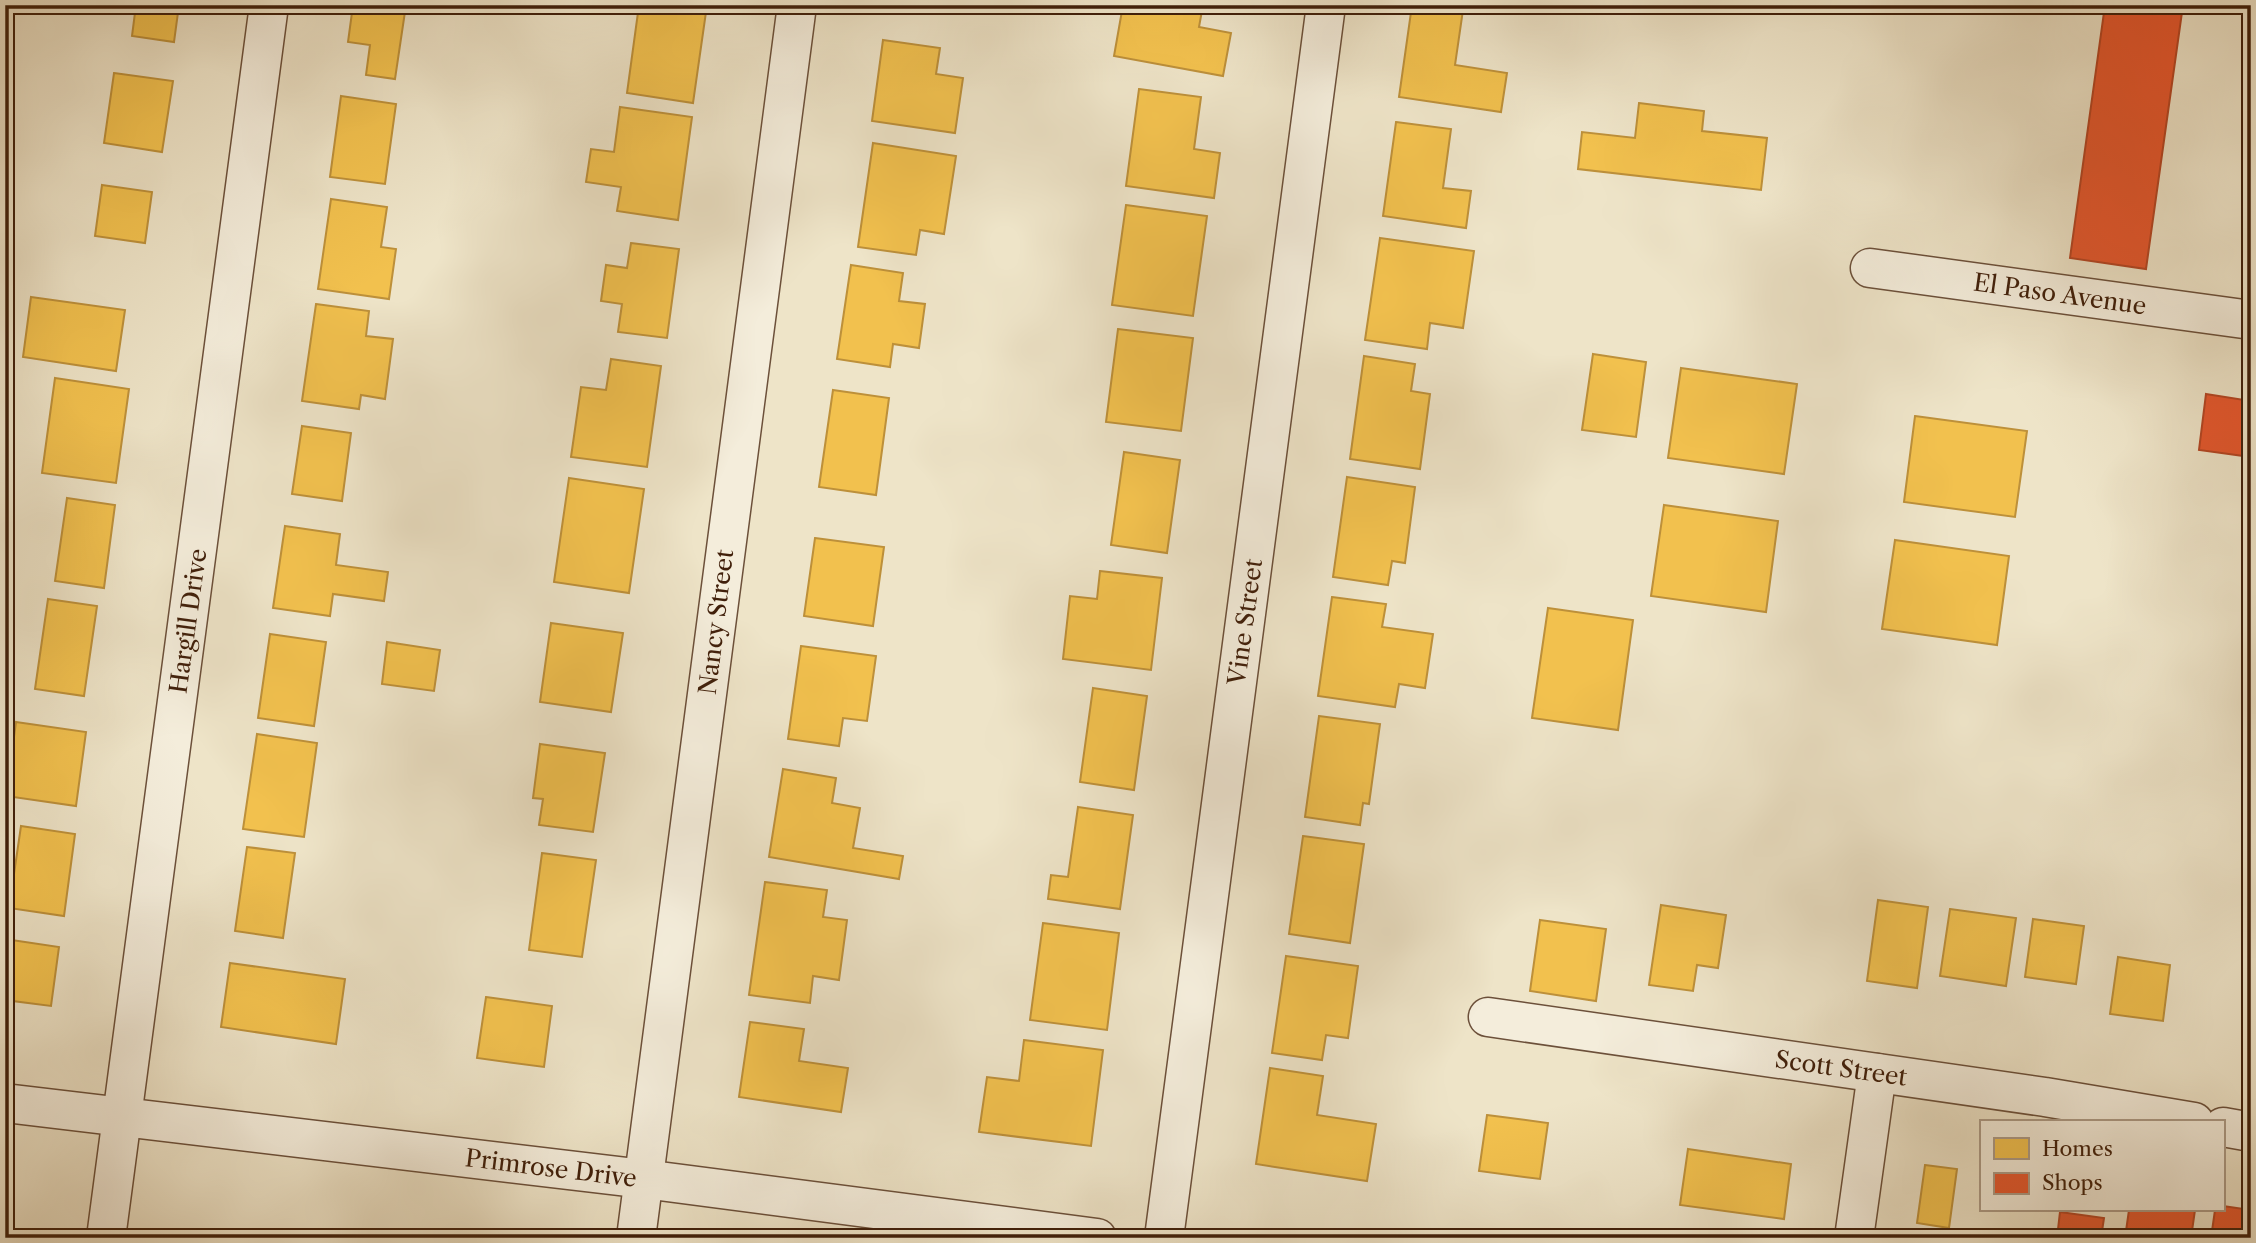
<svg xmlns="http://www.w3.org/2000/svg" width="2256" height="1243" viewBox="0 0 2256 1243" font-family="'Libre Caslon Text',serif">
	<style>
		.homes { fill: #f2c14e; stroke: #bd903a; stroke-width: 2 }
		.shops { fill: #e4572e; stroke: #b34623; stroke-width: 2 }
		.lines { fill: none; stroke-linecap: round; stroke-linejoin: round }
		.minor-casing { stroke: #6c503a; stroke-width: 41 }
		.minor { stroke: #f4eddb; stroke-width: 38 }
		.labels { text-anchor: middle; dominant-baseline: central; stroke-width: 7; stroke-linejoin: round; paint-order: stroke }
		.street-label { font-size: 24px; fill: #401f0a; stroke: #f4eddb }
	</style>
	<rect width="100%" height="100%" fill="#eee4c8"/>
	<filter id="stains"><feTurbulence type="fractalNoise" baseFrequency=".00286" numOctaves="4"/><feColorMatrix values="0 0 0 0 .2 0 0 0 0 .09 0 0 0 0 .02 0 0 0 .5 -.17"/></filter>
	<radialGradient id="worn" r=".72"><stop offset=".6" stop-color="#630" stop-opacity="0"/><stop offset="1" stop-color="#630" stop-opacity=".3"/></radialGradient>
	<g class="homes">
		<polygon points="136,5 179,5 174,42 132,36"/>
		<polygon points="353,5 406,5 395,79 366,75 370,45 348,42"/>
		<polygon points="639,5 707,5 693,103 627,93"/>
		<polygon points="1123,5 1203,5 1199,27 1231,33 1223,76 1114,56"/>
		<polygon points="1412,5 1463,10 1455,65 1507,73 1501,112 1399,97"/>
		<polygon points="883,40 940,48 936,74 963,78 955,133 872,121"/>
		<polygon points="114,73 173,81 162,152 104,143"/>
		<polygon points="1139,89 1201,97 1194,149 1220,153 1214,198 1126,186"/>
		<polygon points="341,96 396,104 385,184 330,177"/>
		<polygon points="1639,103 1704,111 1702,131 1767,138 1761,190 1578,169 1582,132 1635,138"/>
		<polygon points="620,107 692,117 678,220 617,211 621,187 586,182 591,149 614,152"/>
		<polygon points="1396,122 1451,129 1443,188 1471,191 1466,228 1383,216"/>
		<polygon points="873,143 956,156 944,234 920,230 916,255 858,247"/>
		<polygon points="102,185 152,192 145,243 95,236"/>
		<polygon points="331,199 387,207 381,247 396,249 389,299 318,289"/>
		<polygon points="1126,205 1207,216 1193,316 1112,305"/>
		<polygon points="1380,238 1474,251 1463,328 1430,323 1427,349 1365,340"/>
		<polygon points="631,243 679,249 667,338 618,332 622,304 601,301 606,265 627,268"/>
		<polygon points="851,265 903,273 899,301 925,304 919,348 893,344 890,367 837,359"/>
		<polygon points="31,297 125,310 116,371 23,357"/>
		<polygon points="316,304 369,311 366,336 393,339 385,399 361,395 359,409 302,401"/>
		<polygon points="1118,329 1193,338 1181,431 1106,422"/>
		<polygon points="1593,354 1646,362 1636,437 1582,430"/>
		<polygon points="1364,356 1415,364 1411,391 1430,394 1420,469 1350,459"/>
		<polygon points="611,359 661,366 647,467 571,457 581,387 606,390"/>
		<polygon points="1681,368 1797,384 1784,474 1668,458"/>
		<polygon points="55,378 129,389 116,483 42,473"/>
		<polygon points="833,390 889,398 876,495 819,487"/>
		<polygon points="1915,416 2027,431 2015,517 1904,502"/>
		<polygon points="302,426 351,433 342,501 292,494"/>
		<polygon points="1124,452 1180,460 1167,553 1111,545"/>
		<polygon points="1347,477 1415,487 1405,563 1392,561 1388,585 1333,577"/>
		<polygon points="569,478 644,489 629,593 554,582"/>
		<polygon points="67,498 115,505 104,588 55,581"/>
		<polygon points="1664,505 1778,521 1766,612 1651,596"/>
		<polygon points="285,526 340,534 336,565 388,572 384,601 333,594 330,616 273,608"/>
		<polygon points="815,538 884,547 873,626 804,616"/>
		<polygon points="1895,540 2009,556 1997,645 1882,629"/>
		<polygon points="1100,571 1162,578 1151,670 1063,659 1070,596 1097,599"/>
		<polygon points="1332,597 1386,604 1382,627 1433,634 1425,688 1399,684 1395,707 1318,696"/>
		<polygon points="48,599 97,606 84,696 35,689"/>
		<polygon points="1548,608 1633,620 1618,730 1532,718"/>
		<polygon points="551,623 623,633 611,712 540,702"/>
		<polygon points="270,634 326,642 314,726 258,718"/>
		<polygon points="387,642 440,650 434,691 382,684"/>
		<polygon points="801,646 876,656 867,721 843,718 839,746 788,739"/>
		<polygon points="1093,688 1147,696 1134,790 1080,782"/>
		<polygon points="1319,716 1380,724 1369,804 1363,803 1360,825 1305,817"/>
		<polygon points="16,722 86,732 76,806 6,796"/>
		<polygon points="257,734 317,743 304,837 243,829"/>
		<polygon points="540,744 605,753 593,832 539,825 543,799 533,798"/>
		<polygon points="783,769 836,778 832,803 860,808 853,848 903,856 899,879 769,857"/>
		<polygon points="1078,807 1133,815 1120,909 1048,899 1051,875 1068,877"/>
		<polygon points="21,826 75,834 64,916 9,908"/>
		<polygon points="1303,836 1364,844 1350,943 1289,934"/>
		<polygon points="247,847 295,853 283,938 235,931"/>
		<polygon points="542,853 596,860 582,957 529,950"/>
		<polygon points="765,882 827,890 823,917 847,920 839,980 813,976 810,1003 749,995"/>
		<polygon points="1878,900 1928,907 1917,988 1867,981"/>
		<polygon points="1661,905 1726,915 1718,968 1697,965 1693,991 1649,985"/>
		<polygon points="1950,909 2016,918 2006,986 1940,976"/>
		<polygon points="2033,919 2084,926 2076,984 2025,977"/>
		<polygon points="1540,920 1606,929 1596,1001 1530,991"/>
		<polygon points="1043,923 1119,933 1107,1030 1030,1020"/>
		<polygon points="5,939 59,947 51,1006 5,1000"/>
		<polygon points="1286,956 1358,966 1348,1038 1326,1035 1322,1060 1272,1053"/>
		<polygon points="2118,957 2170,965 2163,1021 2110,1014"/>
		<polygon points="230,963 345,979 336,1044 221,1027"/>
		<polygon points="486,997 552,1006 544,1067 477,1058"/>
		<polygon points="750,1022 804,1029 799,1061 848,1068 841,1112 739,1097"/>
		<polygon points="1024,1040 1103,1050 1091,1146 979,1132 987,1077 1019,1081"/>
		<polygon points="1270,1068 1323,1076 1317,1115 1376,1124 1367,1181 1256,1164"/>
		<polygon points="1487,1115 1548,1123 1540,1179 1479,1171"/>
		<polygon points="1688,1149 1791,1164 1784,1219 1680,1205"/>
		<polygon points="1925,1165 1957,1169 1949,1228 1917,1223"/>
	</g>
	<g class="shops">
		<polygon points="2105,5 2183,5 2146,269 2070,258"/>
		<polygon points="2249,33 2251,34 2251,76 2243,75"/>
		<polygon points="2206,394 2251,401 2251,457 2199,450"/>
		<polygon points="2223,1206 2251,1210 2248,1238 2211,1238 2215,1210 2223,1210"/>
		<polygon points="2129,1210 2195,1210 2191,1238 2125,1238"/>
		<polygon points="2060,1212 2104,1218 2101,1238 2057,1238"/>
	</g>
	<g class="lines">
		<defs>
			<g id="minor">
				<polyline points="1870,268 2251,320"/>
				<polyline points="1488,1017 2045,1097 2194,1122"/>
				<polyline points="5,1103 644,1179 1097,1238"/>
				<polyline points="2223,1127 2251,1132"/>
				<polyline points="106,1238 269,5"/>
				<polyline points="636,1238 797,5"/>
				<polyline points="1164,1238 1326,5"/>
				<polyline points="1854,1238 1877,1073"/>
			</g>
		</defs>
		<use href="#minor" class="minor-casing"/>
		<use href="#minor" class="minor"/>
	</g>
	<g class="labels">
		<g class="street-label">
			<text transform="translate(2060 294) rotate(8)">El Paso Avenue</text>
			<text transform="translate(188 621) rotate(-82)">Hargill Drive</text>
			<text transform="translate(716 622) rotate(-83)">Nancy Street</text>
			<text transform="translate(1245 622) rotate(-82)">Vine Street</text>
			<text transform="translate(1841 1068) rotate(8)">Scott Street</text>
			<text transform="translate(551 1168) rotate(7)">Primrose Drive</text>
		</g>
	</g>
	<rect width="2256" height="1243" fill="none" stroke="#eee4c8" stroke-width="28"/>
	<rect x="7" y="7" width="2242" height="1229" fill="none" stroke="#401f0a" stroke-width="3.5"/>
	<rect x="14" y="14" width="2228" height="1215" fill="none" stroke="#401f0a" stroke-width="2"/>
	<rect x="1980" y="1120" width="245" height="91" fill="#f4eddb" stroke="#ac9b87" stroke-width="2"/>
	<rect x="1994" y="1138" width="35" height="21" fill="#f2c14e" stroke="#ac9b87" stroke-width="2"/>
	<text x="2042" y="1156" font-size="21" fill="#401f0a">Homes</text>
	<rect x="1994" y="1173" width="35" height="21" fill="#e4572e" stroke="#ac9b87" stroke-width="2"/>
	<text x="2042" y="1190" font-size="21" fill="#401f0a">Shops</text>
	<rect width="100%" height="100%" filter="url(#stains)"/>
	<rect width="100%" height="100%" fill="url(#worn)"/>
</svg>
